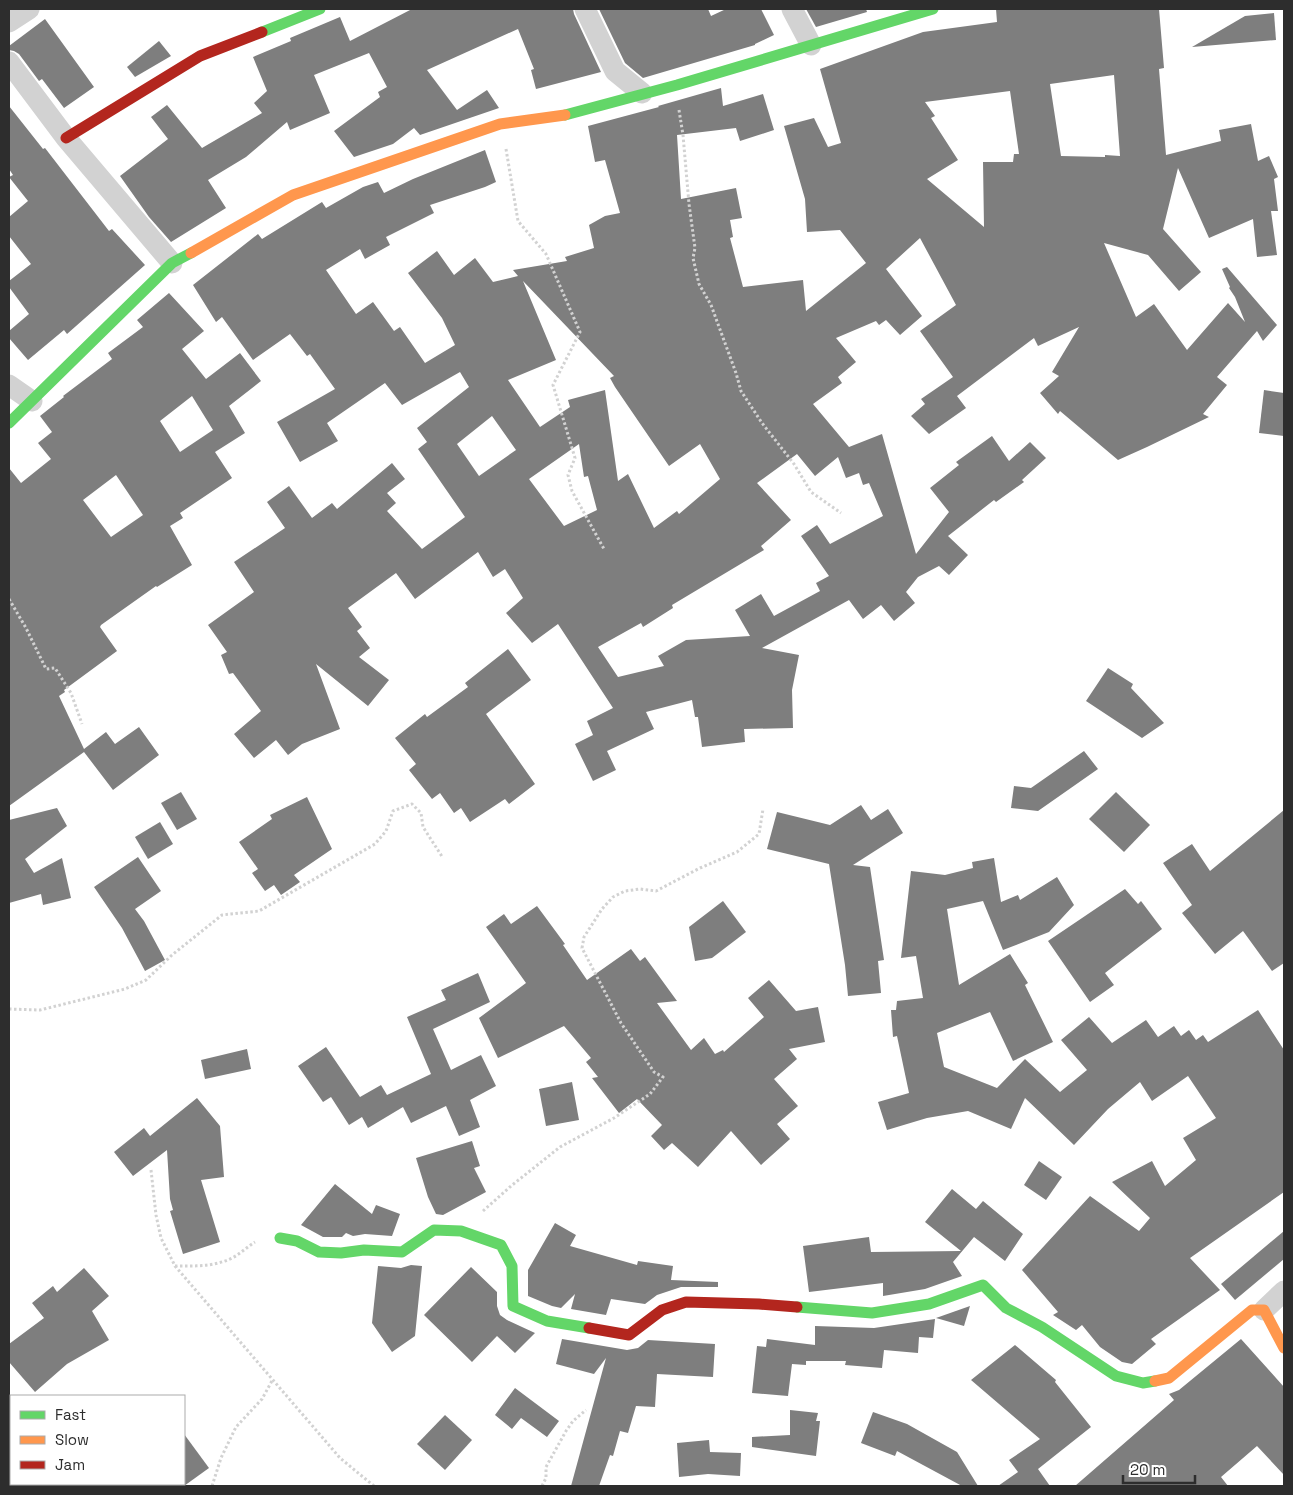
<svg xmlns="http://www.w3.org/2000/svg" width="1293" height="1495" viewBox="0 0 1293 1495" font-family="'Space Grotesk',sans-serif">
	<style>
		.building { fill: #7e7e7e; fill-rule: evenodd }
		.lines { fill: none; stroke-linecap: round; stroke-linejoin: round }
		.path { stroke: #d2d2d2; stroke-width: 3; stroke-dasharray: 2.5 2.5; stroke-linecap: butt }
		.street { stroke: #d2d2d2; stroke-width: 21 }
		.fast { stroke: #63d668; stroke-width: 11 }
		.slow { stroke: #ff974d; stroke-width: 11 }
		.jam { stroke: #b3261e; stroke-width: 11 }
	</style>
	<rect width="100%" height="100%" fill="#fff"/>
	<g class="building">
		<polygon points="412,9 573,9 574,14 601,72 536,89 531,70 534,69 518,29 427,70 457,110 487,90 499,108 420,135 414,128 393,144 354,157 334,131 380,97 378,92 387,87 369,53 314,75 330,113 290,130 287,122 246,157 208,180 226,208 171,242 149,217 120,176 168,139 151,117 167,105 202,148 262,113 254,103 267,91 253,57 291,41 290,38 340,17 350,41"/>
		<polygon points="599,9 708,9 711,16 726,9 761,9 774,35 755,44 755,45 643,78 625,63"/>
		<polygon points="806,9 866,9 867,12 816,27"/>
		<path d="M996,9H1159L1164,68L1159,69L1166,155L1221,141L1219,130L1251,124L1258,161L1269,156L1278,177L1274,179L1278,211H1271L1277,255L1257,257L1253,219L1209,238L1178,168L1163,229L1201,272L1179,291L1148,255L1104,243L1136,317L1154,304L1187,350L1228,303L1245,322L1235,297L1229,288L1230,287L1222,269L1227,267L1277,325L1263,341L1257,331L1217,377L1227,385L1203,414L1209,417L1147,447L1118,460L1060,411L1058,414L1040,393L1059,376L1052,372L1079,327L1038,346L1034,338L957,396L966,408L929,434L911,416L925,404L921,399L953,377L920,331L956,305L920,238L886,269L922,316L900,335L886,320L879,325L876,321L836,338L856,362L838,377L842,383L813,404L849,447L882,434L916,554L949,512L930,488L959,465L956,462L992,436L1009,461L1030,442L1046,458L1022,480L1024,482L996,502L994,500L948,536L968,555L949,575L939,566L918,577L906,592L915,603L894,621L881,605L863,619L849,600L762,648L799,655L792,690L793,728L744,729L745,742L702,747L698,717H695L692,700L646,712L654,729L607,751L616,770L593,781L575,744L593,735L587,721L613,708L558,624L532,643L506,613L523,598L505,569L493,577L478,552L415,599L396,573L348,608L362,627L357,631L370,648L359,657L389,680L368,706L316,664L340,729L302,744L288,755L276,740L254,758L234,734L261,711L233,673L229,674L221,655L227,652L208,625L254,592L234,562L285,528L267,502L289,486L312,518L332,503L337,509L392,463L405,479L387,493L396,503L387,511L422,549L465,517L418,449L427,442L417,428L469,387L460,372L402,405L385,383L327,423L338,441L300,462L277,422L335,389L310,354L307,356L290,334L253,360L222,317L216,322L193,285L258,234L262,239L322,202L326,208L363,187L378,182L384,193L413,179L485,150L496,182L485,187L430,205L434,213L386,237L390,245L365,259L360,249L326,270L356,314L373,302L394,331L400,327L425,363L455,345L442,318L408,273L437,251L454,275L475,258L493,282L518,276L513,270L567,261L565,257L594,248L589,225L605,216L620,213L605,160L595,162L588,126L659,107L658,106L721,88L723,106L763,94L774,130L740,141L736,128L677,135L681,199L736,188L742,218L730,220L733,237L730,238L743,287L803,280L806,311L866,263L840,230L807,232L805,199L784,126L814,118L828,147L841,143L820,69L923,32L997,22ZM1114,75L1120,156L1105,155V157L1061,156L1050,84ZM1010,91L1019,154H1014L1013,162H983L984,227L927,179L958,160L931,118L935,116L925,102ZM523,281L614,376L610,378L615,387L669,466L700,444L720,479L679,514L677,511L654,528L628,474L618,481L605,390L568,400L570,407L540,427L508,380L556,360ZM492,416L516,450L479,476L457,444ZM579,444L584,477L588,476L597,510L564,526L529,479ZM797,454L815,476L838,457L846,478L859,473L863,485L869,483L883,516L830,544L817,525L801,536L829,576L816,583L820,591L774,616L761,594L735,610L750,636L686,640L658,656L664,666L618,677L598,647L641,623L643,627L673,608L672,605L764,550L761,546L791,520L757,483Z"/>
		<polygon points="1274,13 1276,40 1192,47 1245,16"/>
		<polygon points="45,19 94,87 64,108 42,79 39,81 19,54 14,51 9,50 9,46"/>
		<polygon points="159,41 171,56 135,77 127,67"/>
		<polygon points="9,106 43,149 45,148 109,231 112,229 145,265 67,334 64,330 28,360 9,338 9,331 29,314 9,287 9,281 31,264 9,236 9,217 28,201 9,177 13,175 9,169"/>
		<path d="M169,293L204,331L182,349L206,379L240,353L261,381L229,406L245,433L215,452L232,478L180,513L183,518L170,526L192,565L157,587L156,586L101,625L100,627L117,651L64,690L65,692L59,696L84,749L106,732L115,744L139,727L159,755L113,790L84,752L9,806V468L21,483L51,459L38,443L52,432L40,416L64,397L63,396L112,359L108,353L143,327L137,320ZM192,396L213,430L180,452L160,421ZM116,475L143,515L111,537L83,500Z"/>
		<polygon points="1264,390 1284,393 1284,436 1259,433"/>
		<polygon points="508,649 531,680 486,714 535,784 509,804 505,799 470,822 461,808 454,813 440,793 432,799 409,770 416,764 395,738 425,714 427,717 468,687 465,683"/>
		<polygon points="1108,668 1133,684 1131,688 1164,723 1142,738 1086,701"/>
		<polygon points="1084,751 1098,769 1038,811 1011,808 1014,786 1031,788"/>
		<polygon points="181,792 197,819 177,830 161,803"/>
		<polygon points="1116,792 1150,825 1124,852 1089,819"/>
		<polygon points="307,797 332,849 294,875 300,882 281,895 274,885 265,891 252,873 258,869 239,842 272,819 270,815"/>
		<polygon points="861,805 871,820 888,809 903,833 853,865 870,867 884,960 878,961 881,993 848,996 845,965 829,864 767,849 777,812 830,825"/>
		<polygon points="57,808 67,826 25,859 34,873 62,858 71,898 43,905 41,894 9,903 9,820"/>
		<polygon points="1284,810 1284,963 1272,971 1243,931 1215,954 1182,913 1192,905 1163,863 1192,844 1210,871"/>
		<polygon points="160,822 173,844 148,859 135,837"/>
		<polygon points="138,857 161,891 135,909 144,921 165,960 145,971 122,928 94,887"/>
		<polygon points="994,858 1001,902 1018,895 1020,900 1057,877 1074,905 1049,932 1003,950 983,901 947,909 959,985 1010,954 1028,983 1025,985 1053,1042 1013,1061 990,1012 937,1033 944,1067 997,1088 1025,1059 1060,1092 1087,1070 1061,1040 1089,1017 1112,1043 1146,1020 1158,1037 1174,1026 1181,1036 1189,1030 1196,1040 1203,1035 1208,1042 1258,1010 1284,1050 1284,1192 1190,1258 1220,1290 1151,1339 1156,1344 1132,1364 1122,1362 1100,1347 1082,1325 1076,1330 1053,1315 1058,1312 1022,1270 1090,1196 1139,1231 1150,1218 1112,1182 1152,1161 1165,1186 1196,1160 1183,1138 1216,1118 1188,1076 1152,1101 1140,1082 1108,1109 1074,1145 1025,1098 1011,1129 968,1111 927,1118 887,1130 878,1102 909,1093 897,1036 893,1037 891,1010 896,1010 897,1001 923,998 916,956 901,958 911,871 945,875 973,868 972,862"/>
		<polygon points="1125,889 1138,904 1141,901 1162,929 1105,973 1114,985 1090,1002 1048,941"/>
		<polygon points="723,901 746,932 712,958 695,961 689,927"/>
		<polygon points="537,906 565,944 563,945 587,980 631,949 640,961 645,957 677,1001 657,1003 691,1050 704,1038 715,1054 723,1050 724,1052 764,1017 748,998 769,980 796,1011 818,1007 825,1042 789,1049 797,1059 774,1079 798,1106 777,1124 790,1139 761,1165 731,1131 698,1167 672,1143 664,1150 651,1136 662,1125 637,1099 619,1113 592,1078 598,1077 586,1062 591,1058 564,1026 498,1058 479,1018 526,983 486,927 504,914 511,924"/>
		<polygon points="478,973 490,1002 433,1029 451,1070 481,1055 496,1086 470,1100 480,1127 459,1136 446,1106 411,1123 403,1107 368,1128 362,1117 349,1125 331,1097 323,1102 298,1066 326,1047 360,1097 381,1085 387,1095 431,1074 407,1017 446,1000 441,990"/>
		<polygon points="247,1049 251,1069 205,1079 201,1060"/>
		<polygon points="572,1082 579,1120 546,1126 539,1089"/>
		<polygon points="197,1098 220,1126 224,1177 201,1180 220,1242 183,1254 170,1211 173,1210 170,1199 167,1150 133,1176 114,1152 144,1128 150,1136"/>
		<polygon points="472,1141 480,1166 474,1168 486,1192 443,1215 436,1214 428,1197 416,1158"/>
		<polygon points="1039,1161 1062,1177 1046,1200 1024,1185"/>
		<polygon points="335,1184 372,1214 376,1205 400,1214 392,1236 365,1234 353,1236 346,1233 342,1237 323,1237 301,1225"/>
		<polygon points="952,1189 976,1209 983,1201 1023,1234 1005,1261 974,1237 953,1262 962,1276 925,1289 883,1296 883,1283 809,1292 803,1246 869,1237 871,1252 961,1251 925,1222"/>
		<polygon points="555,1223 576,1235 570,1246 637,1265 638,1261 673,1266 671,1280 718,1282 718,1287 681,1287 657,1295 645,1304 611,1299 606,1315 571,1309 575,1294 561,1308 552,1306 528,1296 528,1270"/>
		<polygon points="1284,1231 1284,1259 1235,1300 1221,1284"/>
		<polygon points="411,1265 422,1266 415,1336 392,1352 372,1323 378,1266 401,1268"/>
		<polygon points="471,1267 497,1292 497,1306 500,1315 507,1320 535,1333 515,1353 497,1336 472,1362 424,1315"/>
		<polygon points="84,1268 109,1296 92,1311 109,1340 67,1364 35,1392 9,1362 9,1344 44,1318 32,1303 53,1286 57,1292"/>
		<polygon points="970,1306 964,1326 936,1318"/>
		<polygon points="935,1319 933,1338 919,1337 918,1353 884,1350 882,1368 845,1365 846,1361 806,1361 806,1365 792,1364 788,1396 752,1393 757,1346 766,1347 767,1339 815,1345 815,1326 874,1328"/>
		<polygon points="562,1339 627,1350 638,1348 648,1340 715,1344 713,1377 657,1374 655,1407 636,1406 628,1433 620,1431 613,1456 610,1455 599,1486 571,1486 606,1358 594,1374 556,1364"/>
		<polygon points="1241,1339 1284,1387 1284,1475 1257,1446 1221,1477 1228,1486 1075,1486 1174,1400 1169,1394 1179,1390"/>
		<polygon points="1015,1345 1056,1380 1055,1382 1091,1427 1038,1469 1050,1486 998,1486 1018,1472 1009,1460 1040,1439 971,1380"/>
		<polygon points="515,1388 559,1421 547,1437 521,1418 512,1429 495,1415"/>
		<polygon points="790,1410 818,1413 816,1421 820,1421 816,1456 752,1447 752,1437 790,1435"/>
		<polygon points="873,1412 907,1424 957,1452 978,1486 962,1486 897,1451 895,1456 861,1443"/>
		<polygon points="445,1415 472,1440 445,1470 417,1444"/>
		<polygon points="184,1434 209,1468 184,1486"/>
		<polygon points="709,1440 710,1452 741,1453 740,1476 708,1474 679,1477 677,1443"/>
	</g>
	<g class="lines">
		<g class="path">
			<polyline points="679,110 683,135 689,204 695,248 693,258 699,284 711,305 736,373 741,391 762,423 794,464 811,492 841,513"/>
			<polyline points="506,149 518,221 546,254 580,332 553,385 575,458 568,475 572,491 604,549"/>
			<polyline points="9,599 26,628 46,669 55,668 71,693 82,724"/>
			<polyline points="9,1009 40,1010 125,989 146,980 172,955 222,915 259,911 375,844 386,831 393,811 412,804 421,813 423,827 443,858"/>
			<polyline points="151,1170 156,1215 161,1238 175,1266 340,1458 374,1486"/>
			<polyline points="483,1211 511,1186 560,1147 614,1118 650,1094 663,1077 654,1072 621,1023 582,948 584,937 602,909 613,897 625,891 640,889 656,891 700,868 737,852 759,834 763,809"/>
			<path d="M175,1266C194,1266 214,1267 232,1258C240,1254 247,1247 255,1242"/>
			<polyline points="212,1486 221,1458 236,1427 262,1399 273,1379"/>
			<polyline points="542,1486 546,1478 546,1467 566,1431 573,1421 586,1410"/>
		</g>
		<g class="street">
			<polyline points="585,9 615,71 642,93"/>
			<polyline points="792,9 811,45"/>
			<polyline points="9,22 29,9"/>
			<polyline points="9,62 66,138 172,263"/>
			<polyline points="9,385 32,401"/>
			<polyline points="1264,1310 1284,1291"/>
		</g>
		<g class="fast">
			<polyline points="262,32 320,9"/>
			<polyline points="565,115 677,85 933,9"/>
			<polyline points="9,423 172,263 191,253"/>
			<polyline points="280,1238 297,1241 319,1252 341,1253 364,1250 402,1252 434,1230 461,1231 501,1245 512,1266 513,1306 547,1321 589,1328"/>
			<polyline points="797,1307 872,1313 929,1304 983,1285 1006,1308 1042,1327 1116,1376 1143,1383 1155,1381"/>
		</g>
		<g class="slow">
			<polyline points="191,253 293,195 500,124 565,115"/>
			<polyline points="1155,1381 1169,1378 1252,1310 1264,1310 1284,1348"/>
		</g>
		<g class="jam">
			<polyline points="66,138 200,56 262,32"/>
			<polyline points="589,1328 629,1335 662,1310 686,1302 759,1304 797,1307"/>
		</g>
	</g>
	<rect width="1293" height="1495" fill="none" stroke="#2d2d2d" stroke-width="20"/>
	<rect x="10" y="1395" width="175" height="90" fill="#ffffff" stroke="#ababab"/>
	<rect x="20" y="1411" width="25" height="8" fill="#63d668" stroke="#ababab"/>
	<text x="55" y="1420" font-size="15" fill="#2d2d2d">Fast</text>
	<rect x="20" y="1436" width="25" height="8" fill="#ff974d" stroke="#ababab"/>
	<text x="55" y="1445" font-size="15" fill="#2d2d2d">Slow</text>
	<rect x="20" y="1461" width="25" height="8" fill="#b3261e" stroke="#ababab"/>
	<text x="55" y="1470" font-size="15" fill="#2d2d2d">Jam</text>
	<path d="M1123 1475v8h72v-8" fill="none" stroke="#2d2d2d" stroke-width="2.5"/>
	<text x="1130" y="1475" font-size="15" fill="#2d2d2d" stroke="#ffffff" stroke-width="4" paint-order="stroke">20 m</text>
</svg>
